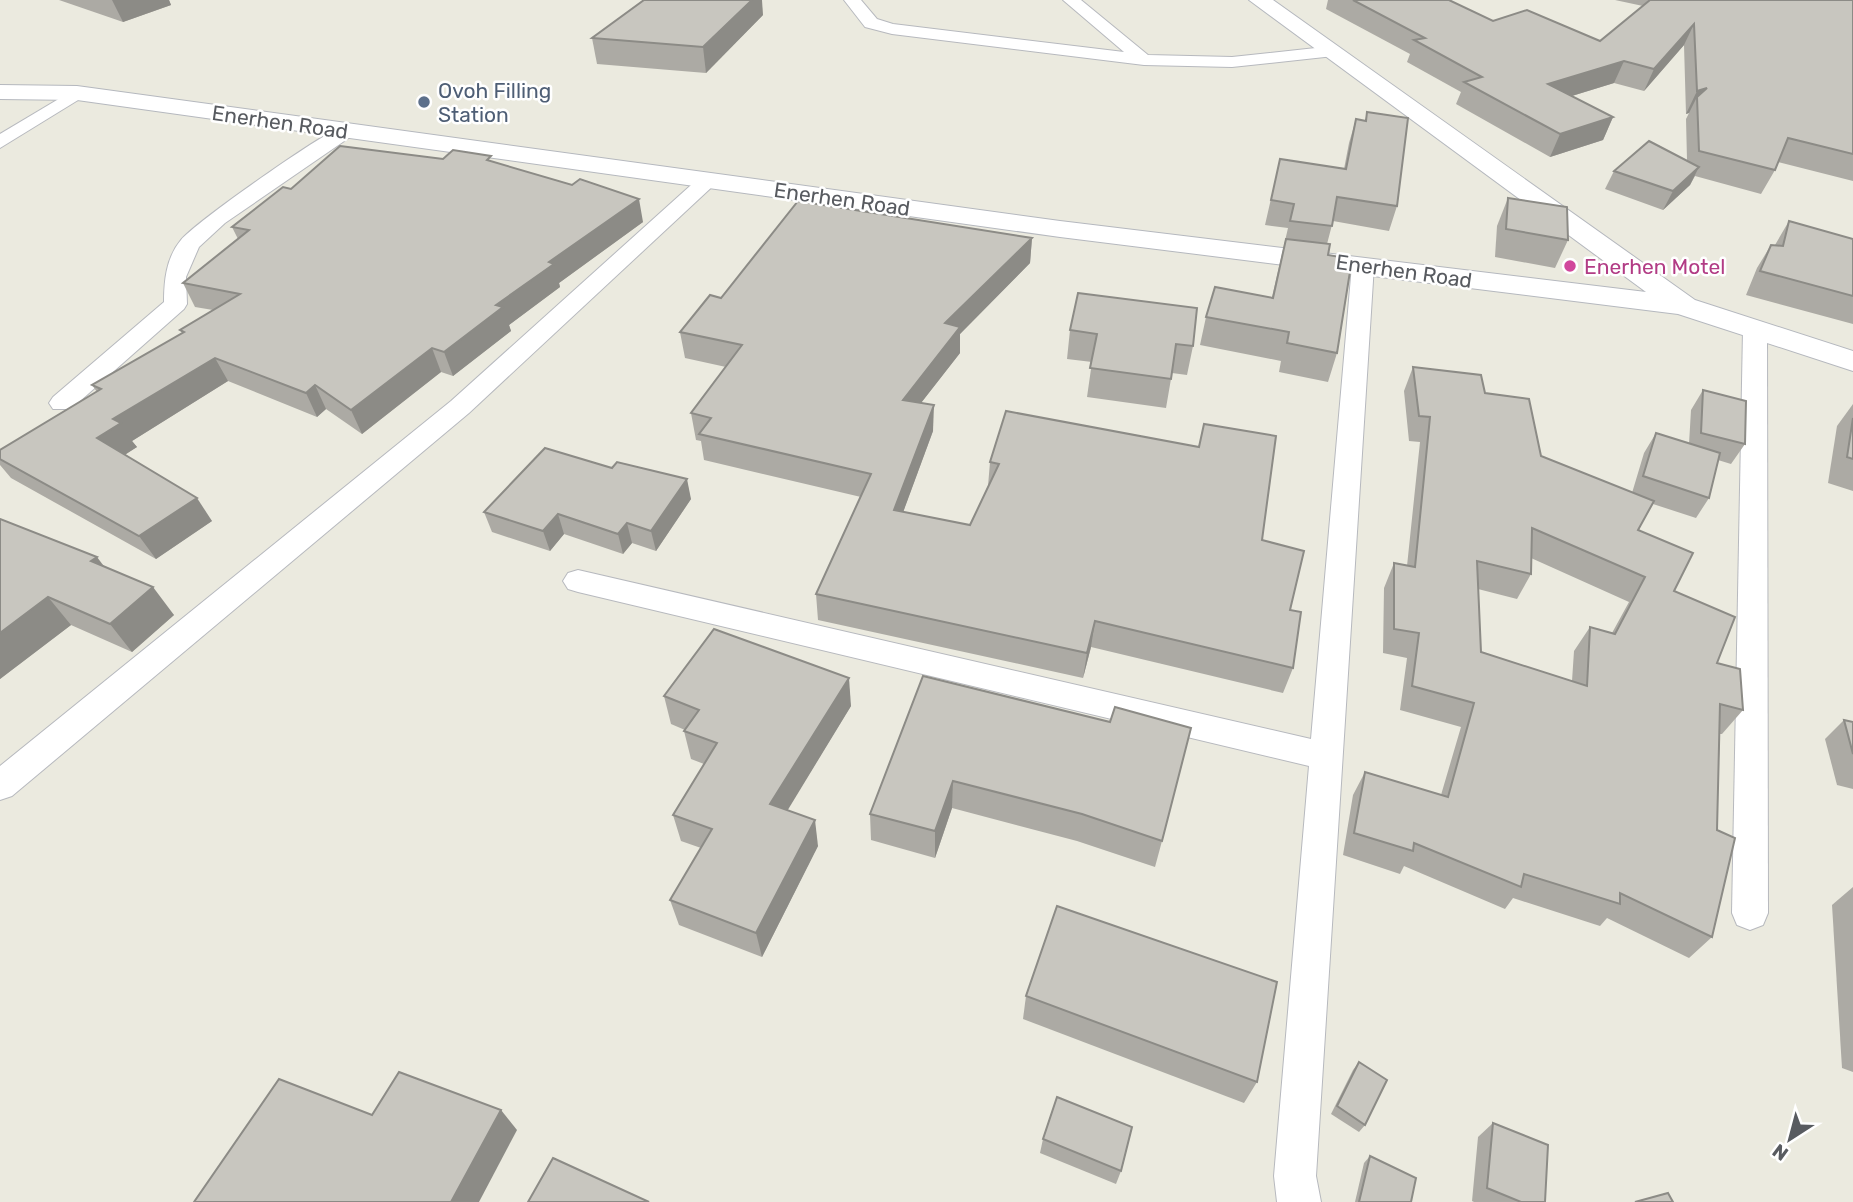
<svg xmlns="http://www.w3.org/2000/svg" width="1853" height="1202" viewBox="0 0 1853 1202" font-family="Rubik,sans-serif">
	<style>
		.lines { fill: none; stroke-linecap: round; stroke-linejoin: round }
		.street-casing { stroke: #b7b9be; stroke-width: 2 }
		.secondary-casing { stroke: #b5b8be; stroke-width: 2 }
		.street { fill: #fff; fill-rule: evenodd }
		.secondary { fill: #fff; fill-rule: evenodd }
		.wall { fill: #acaaa4; fill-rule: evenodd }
		.shaded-wall { fill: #8c8b86 }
		.building { fill: #c8c6bf; stroke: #8c8b86; stroke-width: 2; fill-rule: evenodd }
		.service-dot { fill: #5c6f8a; stroke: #fff; stroke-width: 2.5 }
		.hotel-dot { fill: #d1479c; stroke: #fff; stroke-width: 2.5 }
		.labels { text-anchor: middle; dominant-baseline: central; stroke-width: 5; stroke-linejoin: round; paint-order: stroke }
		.far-service-label { font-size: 21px; fill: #4e5e75; stroke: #fff; text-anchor: start }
		.far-street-label { font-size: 21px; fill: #585b60; stroke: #fff }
		.far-hotel-label { font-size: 21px; fill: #b23c85; stroke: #fff; text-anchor: start }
	</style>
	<rect width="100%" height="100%" fill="#ebeadf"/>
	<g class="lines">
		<defs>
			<g id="street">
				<polygon points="844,0 861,0 877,19 893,24 1124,52 1063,0 1081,0 1148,55 1232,57 1334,46 1343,51 1334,56 1232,67 1144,65 892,34 865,27"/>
				<polygon points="77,88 86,93 83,97 0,148 0,134"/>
				<path d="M346,125L353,127L356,131L353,135L225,223L199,247L186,277L187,304L184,309L71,409H53L49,403L53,397L164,302C164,281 166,258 181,240C196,222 326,130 346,125Z"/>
				<polygon points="707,175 717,181 714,185 469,413 12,796 0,800 0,766 451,401 700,177"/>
				<polygon points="1363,258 1374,265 1316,1176 1321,1202 1277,1202 1274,1176 1309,766 578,592 568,589 563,581 568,573 578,570 1311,739 1352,265"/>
				<polygon points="1755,323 1763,325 1767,330 1768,913 1763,925 1750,930 1737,925 1732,913 1743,330 1747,325"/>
			</g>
			<polygon id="secondary" points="1249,0 1273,0 1695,300 1853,351 1853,371 1678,314 1060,237 77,100 0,99 0,85 77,86 1060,221 1646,292"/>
		</defs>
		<use href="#street" class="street-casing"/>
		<use href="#secondary" class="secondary-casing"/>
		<use href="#street" class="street"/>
		<use href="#secondary" class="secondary"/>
	</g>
	<g class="wall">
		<polygon points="59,0 169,0 171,5 123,22"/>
		<polygon points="1328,0 1449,0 1493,21 1600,41 1643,6 1615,0 1853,0 1853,181 1778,162 1775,170 1761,194 1695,176 1690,185 1663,210 1605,189 1614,171 1687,160 1686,119 1689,113 1686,114 1684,45 1644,91 1614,83 1572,96 1613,117 1603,140 1550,157 1456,104 1461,92 1407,62 1410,54 1326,9"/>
		<polygon points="763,15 706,73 597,64 592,38"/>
		<polygon points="1367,112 1397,206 1389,231 1333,221 1327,244 1337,353 1328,382 1279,372 1281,361 1200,345 1206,317 1272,297 1288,228 1265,225 1280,159 1344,169 1349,143 1356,119 1365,121"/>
		<polygon points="443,159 492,161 643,222 559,283 560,287 509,325 511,331 453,376 441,372 362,434 326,409 317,417 228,381 132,441 137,447 125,454 212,521 156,559 11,478 0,465 0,450 97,392 92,385 182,333 180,330 213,310 195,307 183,283 238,239 232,227"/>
		<polygon points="1508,198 1568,240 1555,268 1495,257 1497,226"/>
		<polygon points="1789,221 1853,239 1853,324 1746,295 1757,268 1771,245 1775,245"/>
		<polygon points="1032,238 1030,263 960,334 960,353 921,403 933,431 903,512 970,525 988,486 990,462 1006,411 1262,540 1290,610 1293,668 1283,693 1091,647 1083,678 818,620 816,594 861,497 704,460 701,441 696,440 691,413 726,367 685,358 680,332 721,298"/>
		<polygon points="1070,330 1193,346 1187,375 1172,373 1166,408 1087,397 1092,362 1067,359"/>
		<path d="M1413,367L1485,393L1541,456L1632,493L1644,453L1656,433L1689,444L1691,410L1703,390L1745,444L1731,464L1718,460L1709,498L1696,518L1653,504L1638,530L1717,663L1743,710L1722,734H1720L1712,937L1689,958L1607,918L1600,926L1513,898L1505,909L1404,866L1400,874L1343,855L1353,795L1365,772L1441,795L1461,727L1400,710L1407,658L1383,653L1384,588L1394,563L1407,566L1420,442L1409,441L1404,391ZM1531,558L1629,602L1612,633L1590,627L1574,651L1572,681L1481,652L1478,589L1517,599L1531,574Z"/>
		<polygon points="1853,404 1853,491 1828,483 1837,426"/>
		<polygon points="691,499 656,551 632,543 623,554 564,534 550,551 492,532 484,512"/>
		<polygon points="0,519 103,566 174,615 132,652 71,625 0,679"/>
		<polygon points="923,676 1162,841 1155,867 1077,841 952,808 935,858 871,840 870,814"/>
		<polygon points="664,696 851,706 787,810 818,846 762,957 679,925 670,900 701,848 681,841 673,815 704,764 691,759 684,731 685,730 671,724"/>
		<polygon points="1844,720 1853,722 1853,789 1837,785 1825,739"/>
		<polygon points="1853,887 1853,1072 1842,1068 1832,905"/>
		<polygon points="1026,996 1257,1082 1244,1103 1023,1019"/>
		<polygon points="1359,1062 1365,1125 1359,1132 1331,1114 1353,1070"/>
		<polygon points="1493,1123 1545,1202 1474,1202 1472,1201 1478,1137"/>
		<polygon points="1043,1139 1121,1171 1116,1184 1040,1153"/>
		<polygon points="1370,1156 1411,1202 1355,1202 1364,1163"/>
	</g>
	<g class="shaded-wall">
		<polygon points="112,0 169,0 171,5 123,22"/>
		<polygon points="752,0 762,0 763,15 706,73 703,47"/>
		<polygon points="1694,24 1684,45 1644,91 1654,69"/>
		<polygon points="1624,61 1614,83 1539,106 1548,84"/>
		<polygon points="1707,88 1697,97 1689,113 1686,114 1697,91"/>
		<polygon points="1613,117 1603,140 1550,157 1560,134"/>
		<polygon points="1699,167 1690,185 1663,210 1673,191"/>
		<polygon points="639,199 643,222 559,283 560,287 509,325 511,331 453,376 444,352 496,305 549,262"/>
		<polygon points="1032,238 1030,263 960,334 960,353 903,426 903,400 945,323"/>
		<polygon points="432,348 441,372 362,434 351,410"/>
		<polygon points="215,358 228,381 132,441 137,447 114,462 97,438 113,419"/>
		<polygon points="315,385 326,409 317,417 306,393"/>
		<polygon points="934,405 933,431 894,537 894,510"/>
		<polygon points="687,479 691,499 656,551 651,531"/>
		<polygon points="197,498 212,521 156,559 139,536"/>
		<polygon points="558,514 564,534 550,551 543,531"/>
		<polygon points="627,523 632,543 623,554 618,534"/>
		<polygon points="97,557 118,585 91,561"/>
		<polygon points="153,587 174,615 132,652 110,624"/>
		<polygon points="48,597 71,625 0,679 0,633"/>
		<polygon points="1095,621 1091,647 1083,678 1087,653"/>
		<polygon points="849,678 851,706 775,831 770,804"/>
		<polygon points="953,781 952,808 935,858 935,831"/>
		<polygon points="815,820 818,846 762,957 756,933"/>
		<polygon points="501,1110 517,1130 479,1202 451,1202"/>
	</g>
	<g class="building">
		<polygon points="644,0 752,0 703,47 592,38"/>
		<polygon points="1353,0 1449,0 1493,21 1527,10 1600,41 1650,0 1853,0 1853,154 1788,138 1775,170 1699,151 1697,97 1707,88 1697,91 1694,24 1654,69 1624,61 1548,84 1613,117 1560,134 1464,82 1482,77 1414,40 1425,38"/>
		<polygon points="1367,112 1408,118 1397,206 1337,197 1332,226 1290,221 1294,204 1271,200 1280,159 1346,169 1356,119 1366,121"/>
		<polygon points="1649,141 1699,167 1673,191 1614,171"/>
		<polygon points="340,146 443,159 453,150 491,156 487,160 572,185 580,179 639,199 549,262 554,264 496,305 503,307 444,352 432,348 351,410 315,385 306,393 215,358 113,419 121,423 97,438 197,498 139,536 0,459 0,450 101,389 92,385 184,332 180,330 240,294 183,283 249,230 232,227 283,187 291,189"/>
		<polygon points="1508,198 1567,207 1568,240 1506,229"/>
		<polygon points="798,201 1032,238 945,323 960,327 903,400 934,405 894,510 970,525 999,464 990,462 1006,411 1199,447 1204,424 1276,436 1262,540 1304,551 1290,610 1301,612 1293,668 1095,621 1087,653 816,594 871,474 699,434 711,418 691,413 742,345 680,332 710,295 721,298"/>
		<polygon points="1789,221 1853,239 1853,296 1760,271 1771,245 1783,246"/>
		<polygon points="1286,239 1330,244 1328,255 1352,259 1337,353 1287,343 1289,332 1206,317 1215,287 1273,298"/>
		<polygon points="1078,293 1197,308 1193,346 1176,344 1171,379 1090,368 1097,334 1070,330"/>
		<path d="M1413,367L1481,375L1485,393L1529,399L1541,456L1654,501L1638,530L1693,553L1674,591L1735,617L1717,663L1740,669L1743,710L1720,704L1717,830L1735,838L1712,937L1620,893V904L1524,874L1521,887L1414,843L1413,851L1354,833L1365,772L1448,797L1474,703L1412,686L1419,633L1394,629V563L1415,567L1430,417L1419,416ZM1532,528L1645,577L1615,634L1590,627L1587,686L1481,652L1477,561L1531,574Z"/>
		<polygon points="1703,390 1746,401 1745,444 1701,433"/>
		<polygon points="1853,418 1853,459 1847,457"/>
		<polygon points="1656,433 1720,453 1709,498 1643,476"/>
		<polygon points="545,448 612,468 617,462 687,479 651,531 627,523 618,534 558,514 543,531 484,512"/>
		<polygon points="0,519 97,557 91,561 153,587 110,624 48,597 0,633"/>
		<polygon points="714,629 849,678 770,804 815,820 756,933 670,900 712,829 673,815 717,743 684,731 699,710 664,696"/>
		<polygon points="923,676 1110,722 1115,707 1191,728 1162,841 1082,814 953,781 935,831 870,814"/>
		<polygon points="1844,720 1853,722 1853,754"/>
		<polygon points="1057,906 1277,982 1257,1082 1026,996"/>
		<polygon points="1359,1062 1387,1080 1365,1125 1337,1106"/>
		<polygon points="399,1072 501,1110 451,1202 194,1202 279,1079 372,1115"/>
		<polygon points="1057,1097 1132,1127 1121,1171 1043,1139"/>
		<polygon points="1493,1123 1548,1145 1545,1202 1521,1202 1487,1188"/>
		<polygon points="1370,1156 1416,1178 1411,1202 1359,1202"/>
		<polygon points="553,1158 649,1202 528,1202"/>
		<polygon points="1668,1193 1673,1202 1635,1202"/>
	</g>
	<circle class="service-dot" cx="424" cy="102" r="7"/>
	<circle class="hotel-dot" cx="1570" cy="266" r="7"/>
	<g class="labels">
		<g class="far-service-label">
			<text x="438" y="90">Ovoh Filling<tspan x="438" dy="24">Station</tspan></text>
		</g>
		<g class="far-street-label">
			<text transform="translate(280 122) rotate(8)">Enerhen Road</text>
			<text transform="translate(842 199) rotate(8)">Enerhen Road</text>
			<text transform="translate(1404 271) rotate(8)">Enerhen Road</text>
		</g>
		<g class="far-hotel-label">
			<text x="1584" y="266">Enerhen Motel</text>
		</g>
	</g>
	<g transform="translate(1790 1139) rotate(216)" stroke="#ffffff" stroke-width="5" paint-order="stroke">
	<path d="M0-5L12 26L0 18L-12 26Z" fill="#585b60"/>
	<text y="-10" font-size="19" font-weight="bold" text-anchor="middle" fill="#585b60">N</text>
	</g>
</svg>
